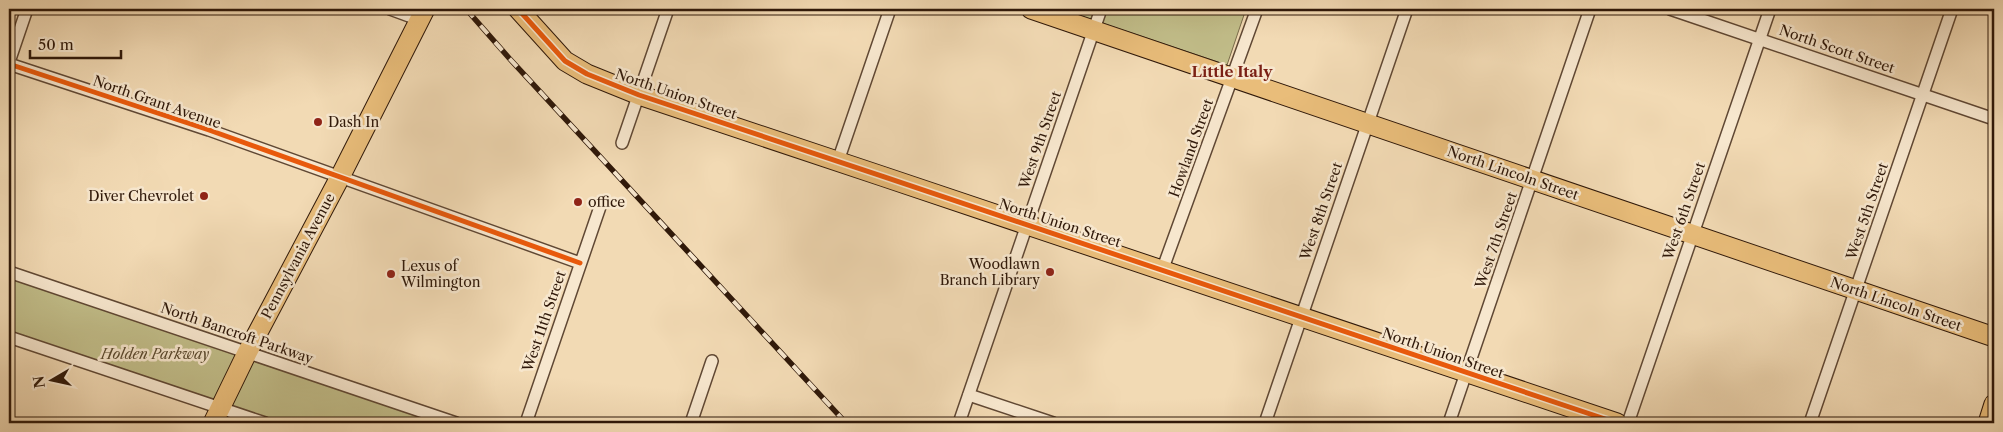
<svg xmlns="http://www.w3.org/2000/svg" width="2003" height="432" viewBox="0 0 2003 432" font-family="'Libre Caslon Text',serif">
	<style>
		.green { fill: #c1bd89; stroke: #786a49 }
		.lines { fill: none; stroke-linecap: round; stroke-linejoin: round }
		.street-casing { stroke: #604834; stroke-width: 14 }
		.primary-casing { stroke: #2f1809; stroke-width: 21 }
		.street { stroke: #f7e7ce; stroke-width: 11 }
		.primary { stroke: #e9bd7a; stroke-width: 19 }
		.rail-casing { stroke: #2f1809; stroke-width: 5.5 }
		.rail { stroke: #f7e7ce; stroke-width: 4; stroke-dasharray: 11; stroke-linecap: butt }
		.cycleway-casing { stroke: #f7e7ce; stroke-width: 8 }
		.cycleway { stroke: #e8590c; stroke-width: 5 }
		.poi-dot { fill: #8f2418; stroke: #f7e7ce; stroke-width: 2 }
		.labels { text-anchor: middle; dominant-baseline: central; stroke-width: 5; stroke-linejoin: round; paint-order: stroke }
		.street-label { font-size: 14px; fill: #2f1809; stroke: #f7e7ce }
		.poi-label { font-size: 14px; fill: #2f1809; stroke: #f7e7ce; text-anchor: start }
		.park-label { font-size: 14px; font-style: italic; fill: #5b4a2f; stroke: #f7e7ce }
		.neighbourhood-label { font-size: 15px; font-weight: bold; fill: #7a1f14; stroke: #f7e7ce }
	</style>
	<rect width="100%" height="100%" fill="#f2dab4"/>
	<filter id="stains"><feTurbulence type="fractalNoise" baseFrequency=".004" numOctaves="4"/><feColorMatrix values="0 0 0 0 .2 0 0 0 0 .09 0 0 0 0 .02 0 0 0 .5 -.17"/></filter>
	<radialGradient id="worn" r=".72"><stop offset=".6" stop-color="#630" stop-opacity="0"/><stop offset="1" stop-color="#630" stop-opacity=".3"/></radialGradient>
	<g class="green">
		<polygon points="1060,9 1246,9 1227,65"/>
		<polygon points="9,272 456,423 265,423 9,337"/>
	</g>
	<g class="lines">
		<defs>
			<g id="street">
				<polyline points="390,9 420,20"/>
				<polyline points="1670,9 1994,119"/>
				<polyline points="9,62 27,9"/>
				<polyline points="9,64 209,130 580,263"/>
				<polyline points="622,143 668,9"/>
				<polyline points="838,161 890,9"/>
				<polyline points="1163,268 1257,9"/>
				<polyline points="9,272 456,423"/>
				<polyline points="9,337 265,423"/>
				<polyline points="969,395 1053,423"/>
				<polyline points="526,423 602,201"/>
				<polyline points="691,423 712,361"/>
				<polyline points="959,423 1101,9"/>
				<polyline points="1265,423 1407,9"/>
				<polyline points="1449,423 1590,9"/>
				<polyline points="1628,423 1770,9"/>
				<polyline points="1810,423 1952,9"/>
			</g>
			<g id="primary">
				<path d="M518,9L565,61L587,74L639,95C965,204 1291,312 1617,423"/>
				<polyline points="1031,9 1994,337"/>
				<polyline points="213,423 247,353 339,179 425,9"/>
				<polyline points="1988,423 1994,404"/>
			</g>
		</defs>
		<use href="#street" class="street-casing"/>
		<use href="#primary" class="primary-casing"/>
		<use href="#street" class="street"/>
		<use href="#primary" class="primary"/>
		<defs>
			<polyline id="rail" points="466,9 509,58 846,423"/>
		</defs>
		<use href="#rail" class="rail-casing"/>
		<use href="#rail" class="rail"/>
		<defs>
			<g id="cycleway">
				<path d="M518,9L565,61L587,74L639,95C965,204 1291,312 1617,423"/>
				<polyline points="9,64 209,130 580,263"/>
			</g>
		</defs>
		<use href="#cycleway" class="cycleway-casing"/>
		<use href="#cycleway" class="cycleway"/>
	</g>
	<g class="poi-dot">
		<circle cx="318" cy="122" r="5"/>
		<circle cx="204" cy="196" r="5"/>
		<circle cx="578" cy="202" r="5"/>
		<circle cx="1050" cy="272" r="5"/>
		<circle cx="391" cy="274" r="5"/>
	</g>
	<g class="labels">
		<g class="street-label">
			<text transform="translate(1837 49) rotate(19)">North Scott Street</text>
			<text transform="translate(676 94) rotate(19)">North Union Street</text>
			<text transform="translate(157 102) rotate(19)">North Grant Avenue</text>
			<text transform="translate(1040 140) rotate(-71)">West 9th Street</text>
			<text transform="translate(1191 148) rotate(-70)">Howland Street</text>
			<text transform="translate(1513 173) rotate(19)">North Lincoln Street</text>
			<text transform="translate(1321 211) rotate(-71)">West 8th Street</text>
			<text transform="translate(1684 211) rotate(-71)">West 6th Street</text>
			<text transform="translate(1867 211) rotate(-71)">West 5th Street</text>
			<text transform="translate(1060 223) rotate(18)">North Union Street</text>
			<text transform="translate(1496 240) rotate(-71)">West 7th Street</text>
			<text transform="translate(298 256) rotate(-62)">Pennsylvania Avenue</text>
			<text transform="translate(1896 304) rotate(19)">North Lincoln Street</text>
			<text transform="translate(544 321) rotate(-71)">West 11th Street</text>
			<text transform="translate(237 333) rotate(19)">North Bancroft Parkway</text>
			<text transform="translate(1443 353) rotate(19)">North Union Street</text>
		</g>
		<g class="poi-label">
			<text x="328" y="122">Dash In</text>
			<text x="194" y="196" text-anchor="end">Diver Chevrolet</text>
			<text x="588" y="202">office</text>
			<text x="1040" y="264" text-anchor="end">Woodlawn<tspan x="1040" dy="16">Branch Library</tspan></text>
			<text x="401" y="266">Lexus of<tspan x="401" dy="16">Wilmington</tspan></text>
		</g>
		<g class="park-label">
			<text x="155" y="354">Holden Parkway</text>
		</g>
		<g class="neighbourhood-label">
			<text x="1232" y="71">Little Italy</text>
		</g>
	</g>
	<rect width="2003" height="432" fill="none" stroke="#f2dab4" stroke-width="30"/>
	<rect x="10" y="10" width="1983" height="412" fill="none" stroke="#2f1809" stroke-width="2.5"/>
	<rect x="15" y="15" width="1973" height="402" fill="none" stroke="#2f1809"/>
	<g transform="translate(52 380) rotate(261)" stroke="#f7e7ce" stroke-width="4" paint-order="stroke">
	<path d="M0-4L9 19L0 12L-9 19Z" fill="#2f1809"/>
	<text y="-8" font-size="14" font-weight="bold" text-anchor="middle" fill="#2f1809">N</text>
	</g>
	<path d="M30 50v8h91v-8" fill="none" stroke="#2f1809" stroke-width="2.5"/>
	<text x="38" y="50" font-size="15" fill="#2f1809" stroke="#f7e7ce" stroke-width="4" paint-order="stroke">50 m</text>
	<rect width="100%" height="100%" filter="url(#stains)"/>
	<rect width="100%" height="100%" fill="url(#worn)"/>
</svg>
